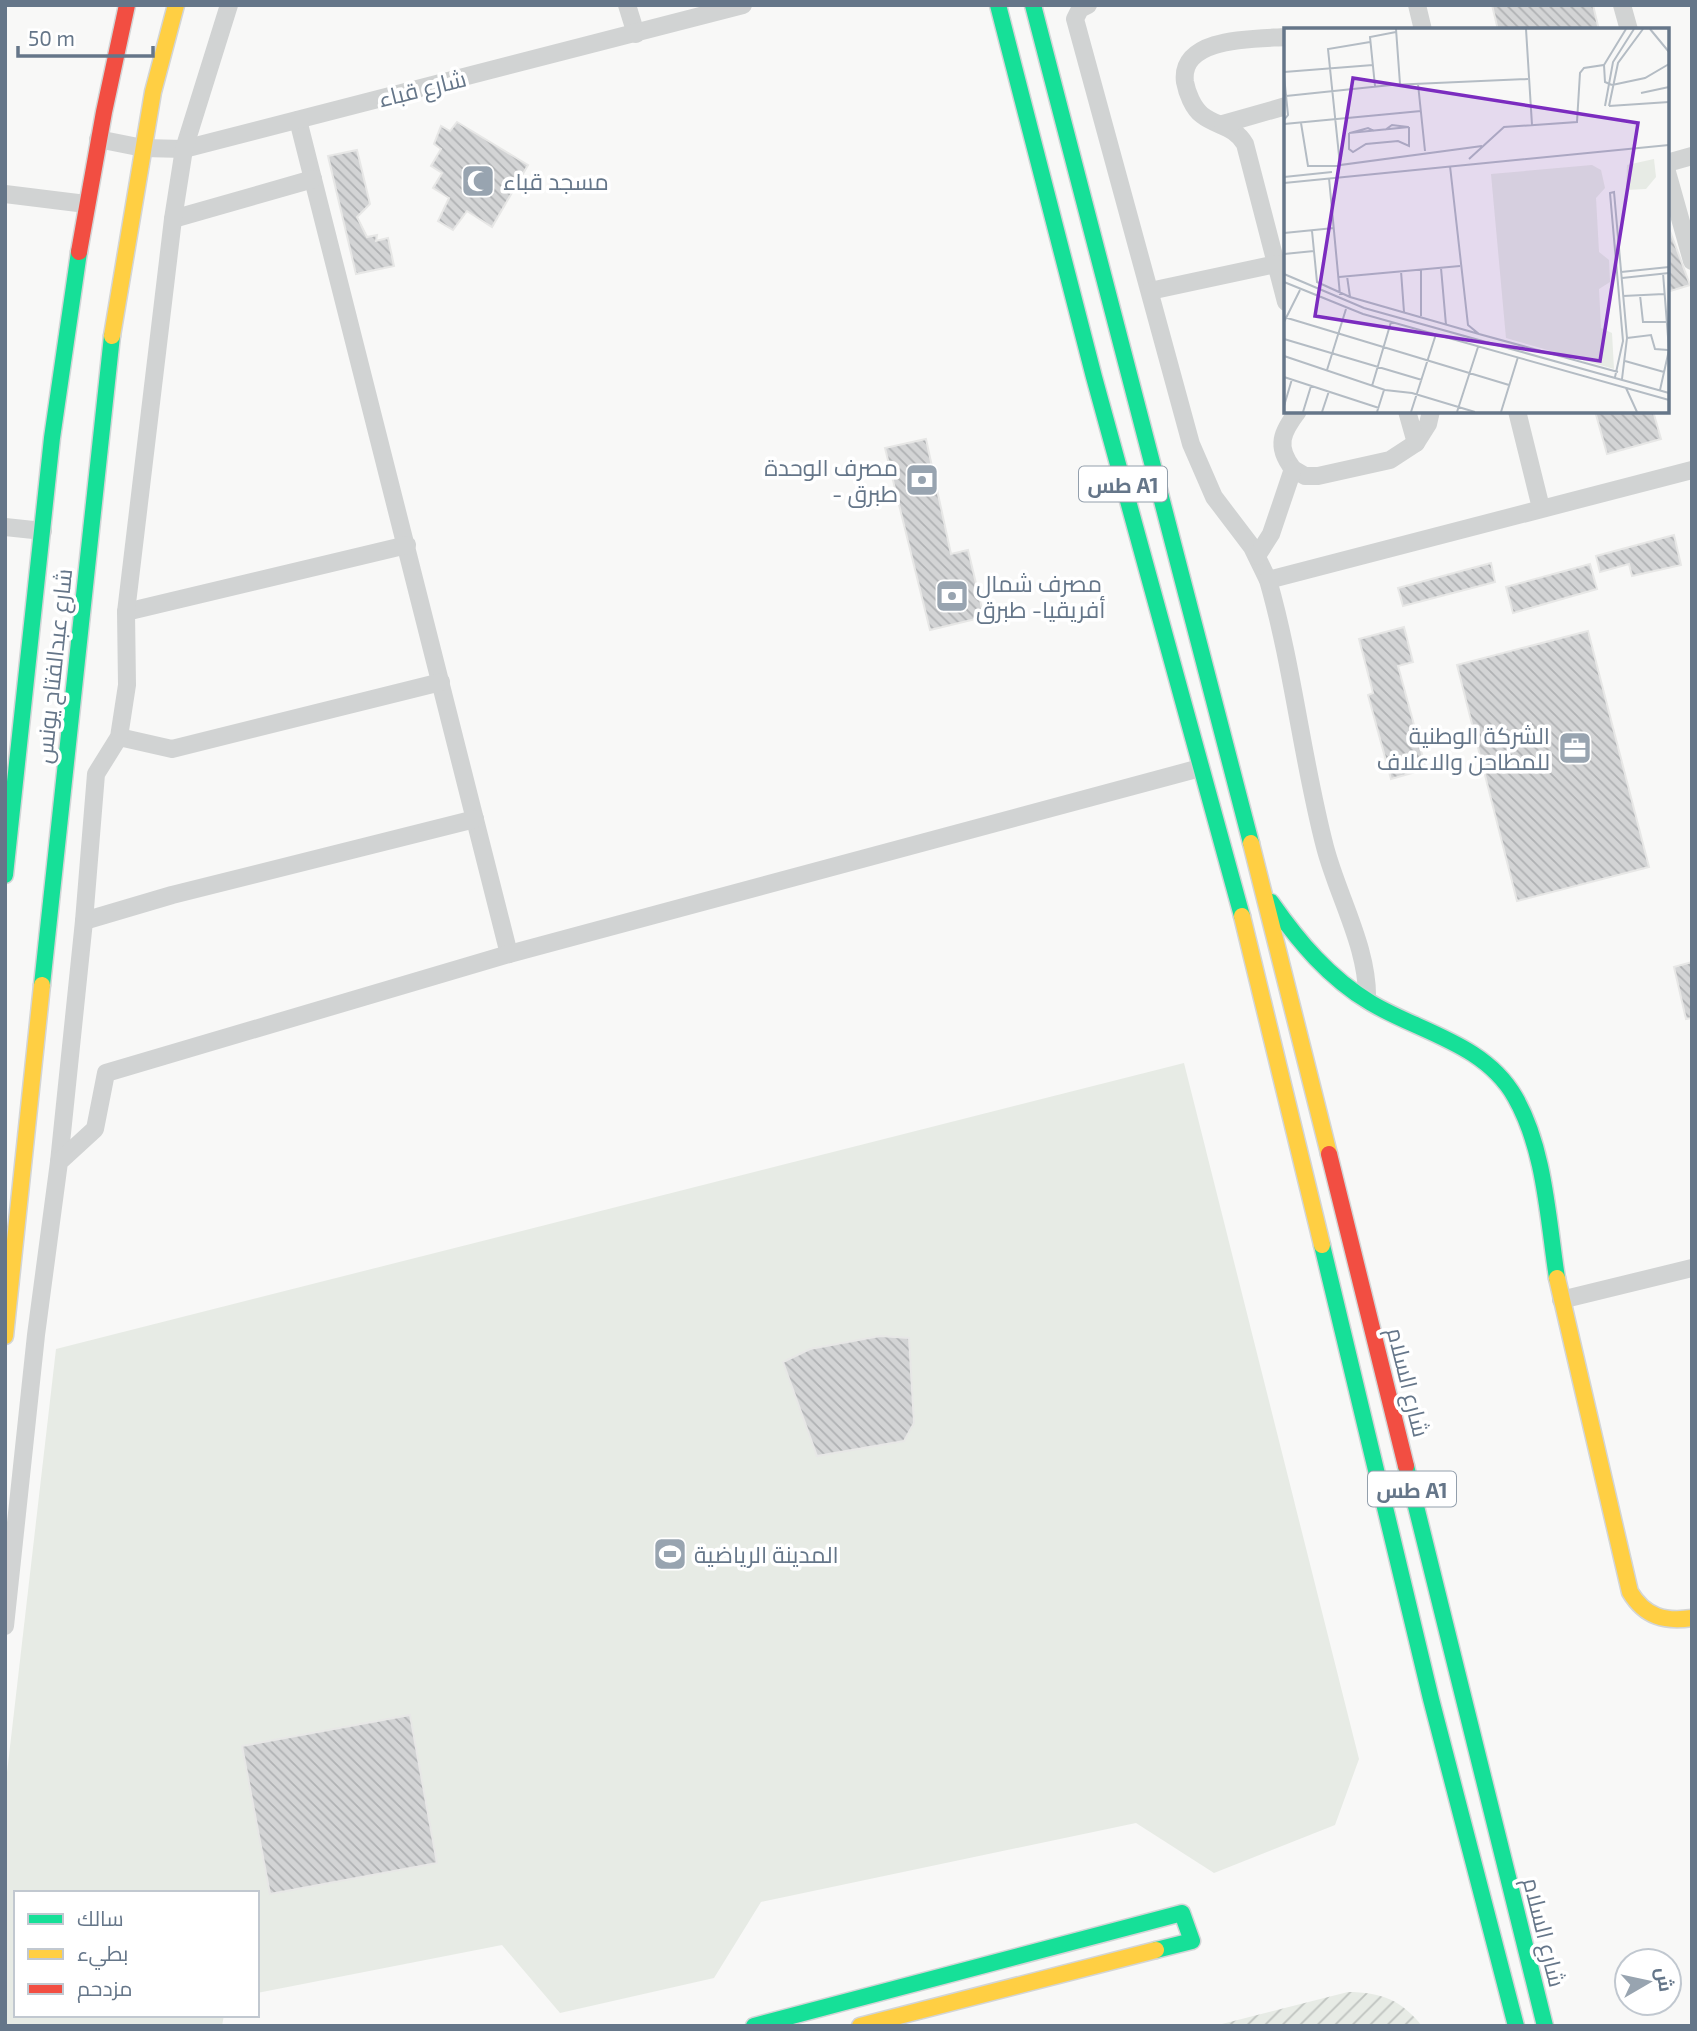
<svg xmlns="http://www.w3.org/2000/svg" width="1697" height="2031" viewBox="0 0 1697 2031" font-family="'Exo 2',Cairo,sans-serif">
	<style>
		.garden { fill: url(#garden-furrows) }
		.pitch { fill: #e7ebe5 }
		.building { fill: url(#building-back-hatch); stroke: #e7e7e6; stroke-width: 2 }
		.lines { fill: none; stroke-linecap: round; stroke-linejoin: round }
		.fast-casing { stroke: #d3d5d6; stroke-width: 19 }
		.slow-casing { stroke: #d3d5d6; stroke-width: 19 }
		.jam-casing { stroke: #d3d5d6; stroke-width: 19 }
		.street { stroke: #d1d3d3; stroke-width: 18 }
		.fast { stroke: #16e098; stroke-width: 16 }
		.slow { stroke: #ffcf43; stroke-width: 16 }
		.jam { stroke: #f24e42; stroke-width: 16 }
		.labels { text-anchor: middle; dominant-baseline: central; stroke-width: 7; stroke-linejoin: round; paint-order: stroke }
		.shield { fill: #fff; stroke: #939fac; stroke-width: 2 }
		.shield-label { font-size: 21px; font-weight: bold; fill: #657689 }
		.street-label { font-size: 23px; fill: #657689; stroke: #fff }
		.poi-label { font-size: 23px; fill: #657689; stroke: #fff; text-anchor: start }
		.inset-road { fill: none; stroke: #b4bcc4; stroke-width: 2 }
		.view { fill: #7b2cbf; fill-opacity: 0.15; stroke: #7b2cbf; stroke-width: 3.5 }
		.inset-edge { fill: none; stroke: #657689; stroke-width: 3.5 }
	</style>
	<defs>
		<pattern id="garden-furrows" width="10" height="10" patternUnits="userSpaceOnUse" patternTransform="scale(1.75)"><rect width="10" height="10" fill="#e7ebe5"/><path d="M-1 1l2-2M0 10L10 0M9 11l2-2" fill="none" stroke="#bfc3bf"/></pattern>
		<pattern id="building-back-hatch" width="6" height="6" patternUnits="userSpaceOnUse" patternTransform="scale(1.75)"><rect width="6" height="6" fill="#d3d4d5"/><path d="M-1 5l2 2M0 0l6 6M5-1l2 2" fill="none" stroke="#afb1b3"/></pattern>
	</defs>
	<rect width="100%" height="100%" fill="#f8f8f7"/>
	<path class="garden" d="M1348,1992C1381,1992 1401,2000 1422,2026L1218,2025Z"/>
	<polygon class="pitch" points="1184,1063 1359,1759 1335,1825 1214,1873 1136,1823 761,1902 714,1978 560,2013 502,1945 257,1993 257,1893 16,1893 16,2015 224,2015 222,2026 5,2026 5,1790 56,1349"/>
	<g class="building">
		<polygon points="1492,5 1593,5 1599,30 1498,30"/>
		<polygon points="457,122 528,165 492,227 467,211 453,230 438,221 449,198 433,188 442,173 431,166 441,149 434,144 441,126 450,131"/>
		<polygon points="357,150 370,204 357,217 367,237 377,235 376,241 388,238 394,266 356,274 328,156"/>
		<polygon points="1667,223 1690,285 1667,292"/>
		<polygon points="1595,411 1653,411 1661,439 1607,454"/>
		<polygon points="926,439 951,554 968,550 984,617 930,630 885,448"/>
		<polygon points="1674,535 1681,565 1632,576 1629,564 1600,572 1596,556"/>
		<polygon points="1491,563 1495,582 1403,606 1398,588"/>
		<polygon points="1590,564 1597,589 1513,613 1506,587"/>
		<polygon points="1404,627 1413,662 1398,666 1426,769 1391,779 1368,695 1373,693 1359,639"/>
		<polygon points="1588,631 1649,867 1517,901 1457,665"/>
		<polygon points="1692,962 1692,1018 1686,1019 1674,967"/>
		<polygon points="880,1336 909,1338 914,1423 904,1441 817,1456 783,1362 810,1349"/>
		<polygon points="410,1715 437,1863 270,1894 242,1746"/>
	</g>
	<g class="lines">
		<defs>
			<g id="fast">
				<polyline points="998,5 1094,377 1242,916"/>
				<polyline points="1033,5 1251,843"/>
				<polyline points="5,875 52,438 79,252"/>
				<path d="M1271,902C1299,942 1329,978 1371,1003C1420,1032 1485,1044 1515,1097C1545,1149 1548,1220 1557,1278"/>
				<polyline points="42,985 112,336"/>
				<polyline points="1322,1245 1431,1699 1516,2026"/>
				<polyline points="1406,1466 1545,2026"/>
				<polyline points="754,2026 1182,1913 1192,1941 1156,1950"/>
			</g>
			<g id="slow">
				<polyline points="112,336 153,92 176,5"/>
				<polyline points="1251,843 1329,1154"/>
				<polyline points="1242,916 1322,1245"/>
				<path d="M1557,1278L1630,1592C1645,1617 1665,1622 1692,1618"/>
				<polyline points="5,1336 42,985"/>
				<polyline points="860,2026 1156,1950"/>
			</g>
			<g id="jam">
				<polyline points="79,252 104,112 127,5"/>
				<polyline points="1329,1154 1406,1466"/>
			</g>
		</defs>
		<use href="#fast" class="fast-casing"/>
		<use href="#slow" class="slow-casing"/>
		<use href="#jam" class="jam-casing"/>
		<g class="street">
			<polyline points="627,5 636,34"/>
			<path d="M1088,5L1080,9L1075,19L1191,444L1214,497L1252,547L1268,580C1293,667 1302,759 1325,847C1338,897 1369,949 1367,1001"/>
			<polyline points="1417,5 1423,30"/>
			<polyline points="1622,5 1629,30"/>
			<path d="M1286,37C1256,39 1179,36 1185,82C1187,93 1193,108 1202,115C1217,127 1234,125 1245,144L1286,302"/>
			<polyline points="298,120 509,954"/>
			<polyline points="1223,124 1286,106"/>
			<polyline points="98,139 143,148 184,149 743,5"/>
			<polyline points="1667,163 1692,156"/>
			<polyline points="1667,172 1692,261"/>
			<polyline points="5,194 86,204"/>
			<polyline points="173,219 313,179"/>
			<polyline points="1150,291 1276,264"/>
			<path d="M1298,411C1282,432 1275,446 1293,469L1305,476H1318L1390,460L1416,443L1428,424L1431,411"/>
			<polyline points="1407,411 1416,443"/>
			<polyline points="1517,411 1541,508"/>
			<polyline points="5,527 43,531"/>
			<polyline points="1257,556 1271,534 1293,469"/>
			<polyline points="1268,580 1692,470"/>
			<polyline points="126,612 407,545"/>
			<polyline points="119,737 172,749 441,682"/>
			<polyline points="84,921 172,895 475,819"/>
			<polyline points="59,1162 84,921 96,774 119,737 127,685 126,612 173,219 184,149 229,5"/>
			<polyline points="1561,1300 1692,1268"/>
			<polyline points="5,1626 36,1335 59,1162 95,1129 106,1073 509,954 1200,768"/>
		</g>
		<use href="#fast" class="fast"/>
		<use href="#slow" class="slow"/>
		<use href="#jam" class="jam"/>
	</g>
	<defs>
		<symbol id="mosque-square" viewBox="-11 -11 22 22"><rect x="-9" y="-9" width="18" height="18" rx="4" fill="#98a4b0" stroke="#fff"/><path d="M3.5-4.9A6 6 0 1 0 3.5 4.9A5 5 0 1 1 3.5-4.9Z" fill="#fff"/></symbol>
		<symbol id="bank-square" viewBox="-11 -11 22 22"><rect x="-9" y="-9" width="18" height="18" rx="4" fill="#98a4b0" stroke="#fff"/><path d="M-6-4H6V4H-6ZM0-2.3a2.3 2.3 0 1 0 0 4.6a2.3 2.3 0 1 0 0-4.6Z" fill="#fff"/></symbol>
		<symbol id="office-square" viewBox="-11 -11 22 22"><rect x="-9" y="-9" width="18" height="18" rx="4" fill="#98a4b0" stroke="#fff"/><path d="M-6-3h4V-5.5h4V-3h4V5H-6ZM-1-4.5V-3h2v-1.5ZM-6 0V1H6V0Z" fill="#fff"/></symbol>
		<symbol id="stadium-square" viewBox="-11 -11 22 22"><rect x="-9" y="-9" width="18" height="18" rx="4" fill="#98a4b0" stroke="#fff"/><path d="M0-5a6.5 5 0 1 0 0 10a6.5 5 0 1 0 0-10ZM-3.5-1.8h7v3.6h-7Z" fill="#fff"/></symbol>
	</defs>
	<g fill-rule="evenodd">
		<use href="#mosque-square" x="459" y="162" width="38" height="38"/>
		<use href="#bank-square" x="903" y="461" width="38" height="38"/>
		<use href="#bank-square" x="933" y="577" width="38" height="38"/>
		<use href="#office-square" x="1556" y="729" width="38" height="38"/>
		<use href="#stadium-square" x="651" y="1535" width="38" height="38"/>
	</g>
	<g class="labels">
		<g class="shield">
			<rect x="1079" y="466.5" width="88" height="35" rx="5"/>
			<rect x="1368" y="1471.5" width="88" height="35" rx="5"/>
		</g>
		<g class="shield-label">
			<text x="1123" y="484">طس A1</text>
			<text x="1412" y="1489">طس A1</text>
		</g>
		<g class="street-label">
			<text transform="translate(422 88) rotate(-14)">شارع قباء</text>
			<text transform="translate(53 666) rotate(-84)">شارع عبدالفتاح يونس</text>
			<text transform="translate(1409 1382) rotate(76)">شارع السلام</text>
			<text transform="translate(1545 1932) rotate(76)">شارع السلام</text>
		</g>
		<g class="poi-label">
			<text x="503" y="181">مسجد قباء</text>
			<text x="898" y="467" text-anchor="end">مصرف الوحدة<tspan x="898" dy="26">- طبرق</tspan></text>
			<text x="976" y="583">مصرف شمال<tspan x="976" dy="26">أفريقيا- طبرق</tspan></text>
			<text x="1550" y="735" text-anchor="end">الشركة الوطنية<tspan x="1550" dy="26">للمطاحن والاعلاف</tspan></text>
			<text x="694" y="1554">المدينة الرياضية</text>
		</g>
	</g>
	<g transform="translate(1284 28)">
		<rect width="385" height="385" fill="#f8f8f7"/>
		<path d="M370,131L372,149L362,161L342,162L343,137Z" fill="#e7ebe5"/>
		<path d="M308,137L317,142L321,160L312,170L315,224L325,232L326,254L315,261L317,300L328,305L330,341L222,310L207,146Z" fill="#e7ebe5"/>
		<path class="inset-road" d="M112,1L116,56M242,1L248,97M366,1L385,24M86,14L44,21L56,137L198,118M320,37L342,1M0,44L89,37M0,48L4,87L0,92M134,56L141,123M328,57L361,50L385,36M91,58L86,9L112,4M357,65L385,59M2,68L107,57L244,51M321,78L329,34L350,1M325,78L385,74M325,78L334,35L359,1M17,95L24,138H56M0,96L137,83M101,102L108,97L124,99M65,105V121L69,124L82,116L114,113L125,118V99M65,105L125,99M66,105L84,100L90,103M185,131L220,99L293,94L296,45L300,40L320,37L321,54L328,57M166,138L184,297L195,306L334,344M0,149L48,144M45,150L56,267M0,155L385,117M28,203L33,254L66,269L195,306M0,205L50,200M0,226L30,223M157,240L162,297M137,242V288M117,243L120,284M337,244L385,239M0,246L80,280L385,365M63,248L66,269M55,249L176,238M338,250L385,245M0,254L79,286L385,372M356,267L359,294H383M339,268L380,266M0,289L225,357M0,294L16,262M343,310L367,307L371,321L384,322M0,311L138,352M0,328L101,362L128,365L191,384M341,333L380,344M43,342L62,281M0,349L95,380M331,349L339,313L326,165L330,164L343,310L338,351M88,358L107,294M342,360L353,384M376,362L385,322L379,245M0,378L8,351M19,384L27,358M38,384L45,363M93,384L100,362M127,384L152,306M173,384L194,319M217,384L234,329"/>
		<path class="view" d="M69,50L354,95L316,333L31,288Z"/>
		<rect width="385" height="385" class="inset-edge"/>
	</g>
	<rect width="1697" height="2031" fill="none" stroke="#657689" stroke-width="14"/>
	<rect x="14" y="1891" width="245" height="126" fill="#ffffff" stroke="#c1c8d0" stroke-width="2"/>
	<rect x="28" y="1914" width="35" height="10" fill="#16e098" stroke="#c1c8d0" stroke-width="2"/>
	<text x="77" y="1926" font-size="21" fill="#657689">سالك</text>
	<rect x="28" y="1949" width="35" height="10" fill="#ffcf43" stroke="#c1c8d0" stroke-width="2"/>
	<text x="77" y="1961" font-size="21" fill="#657689">بطيء</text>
	<rect x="28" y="1984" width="35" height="10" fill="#f24e42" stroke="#c1c8d0" stroke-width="2"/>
	<text x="77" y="1996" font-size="21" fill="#657689">مزدحم</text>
	<g transform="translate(1648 1982) rotate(81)"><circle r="33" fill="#ffffff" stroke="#c1c8d0" stroke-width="2"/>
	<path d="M0-5L12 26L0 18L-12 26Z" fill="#98a4b0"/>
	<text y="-10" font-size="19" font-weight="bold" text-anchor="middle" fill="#657689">ش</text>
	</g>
	<path d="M18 46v10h135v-10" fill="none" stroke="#657689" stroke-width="3.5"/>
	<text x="28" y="46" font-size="21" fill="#657689" stroke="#ffffff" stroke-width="5" paint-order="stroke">50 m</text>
</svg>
